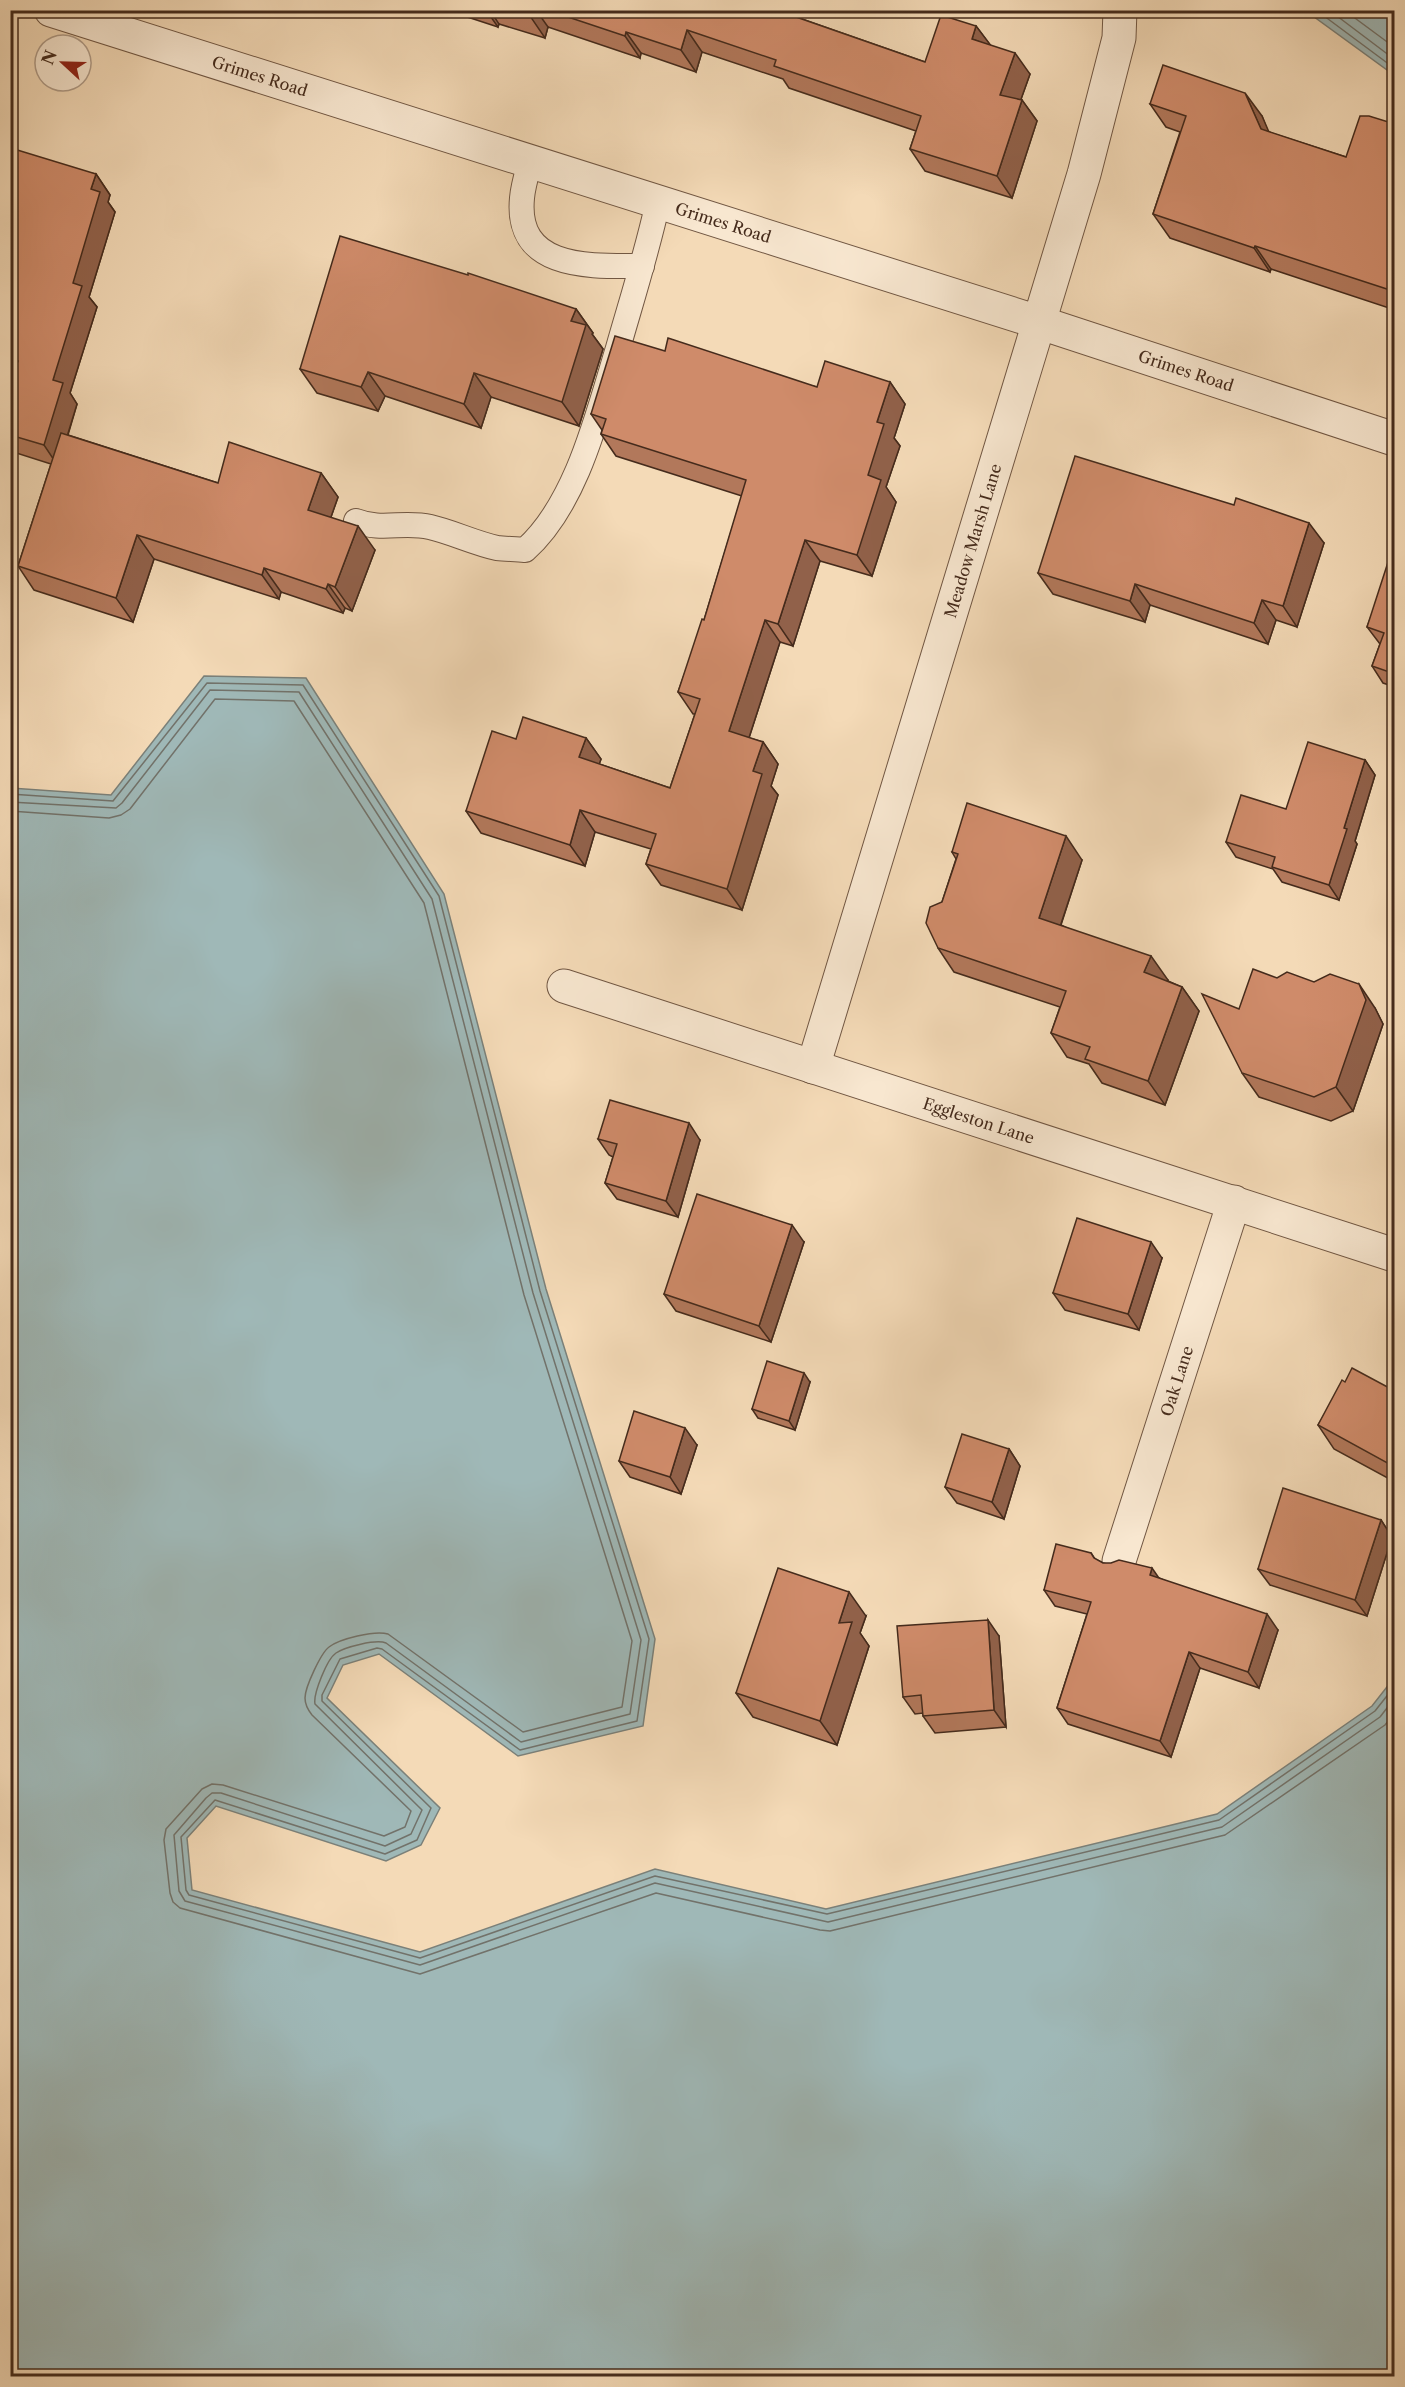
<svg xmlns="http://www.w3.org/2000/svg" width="1405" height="2387" viewBox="0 0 1405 2387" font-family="'Libre Caslon Text',serif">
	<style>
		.water { fill: #9fb8b7; stroke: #7b8079; stroke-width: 1.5 }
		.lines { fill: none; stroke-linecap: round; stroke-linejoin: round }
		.shore { stroke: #72726a; stroke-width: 1.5 }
		.service-casing { stroke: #715743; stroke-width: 26 }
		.minor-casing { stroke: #715743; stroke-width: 35 }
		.service { stroke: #f8e7d0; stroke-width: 24 }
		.minor { stroke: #f8e7d0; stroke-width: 33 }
		.wall { fill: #b2785b; stroke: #452b1c; stroke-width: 1.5 }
		.shaded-wall { fill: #91614a; stroke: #452b1c; stroke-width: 1.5 }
		.building { fill: #cf8b6a; stroke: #452b1c; stroke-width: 1.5 }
		.labels { text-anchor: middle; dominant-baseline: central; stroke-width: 6; stroke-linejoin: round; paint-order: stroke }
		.street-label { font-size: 16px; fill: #452b1c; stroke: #f8e7d0 }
	</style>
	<rect width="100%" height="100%" fill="#f4dab7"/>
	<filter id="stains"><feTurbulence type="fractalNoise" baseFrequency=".00333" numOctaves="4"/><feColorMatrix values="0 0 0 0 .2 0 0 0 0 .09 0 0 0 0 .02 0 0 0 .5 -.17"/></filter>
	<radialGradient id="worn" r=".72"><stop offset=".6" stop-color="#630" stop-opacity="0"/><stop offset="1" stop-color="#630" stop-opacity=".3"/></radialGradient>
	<g class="water">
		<polygon points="1306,11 1394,11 1394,75"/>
		<polygon points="204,676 306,678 444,894 546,1289 655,1639 643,1726 518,1756 379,1654 343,1665 327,1698 440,1808 421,1845 386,1861 216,1806 187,1838 192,1890 420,1952 655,1869 826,1909 1217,1814 1372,1706 1394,1678 1394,2376 11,2376 11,788 111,795"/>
	</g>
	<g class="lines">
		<g class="shore">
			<polyline points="1316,10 1394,68"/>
			<polyline points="1329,10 1394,59"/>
			<polyline points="1344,10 1394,47"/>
			<polyline points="10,794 113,801 207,683 303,685 439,896 540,1291 649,1639 637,1721 520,1750 382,1649 377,1648 340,1659 322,1695 322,1701 431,1808 417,1840 385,1854 215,1800 181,1837 186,1890 189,1895 420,1958 655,1876 827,1914 1219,1820 1375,1711 1394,1687"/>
			<path d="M10,802L116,808L122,803L210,690L299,692L432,899L533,1293L641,1640L630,1714L521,1742L386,1643C376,1639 345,1647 336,1653C327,1659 313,1694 315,1704L422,1810L411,1834L385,1846L221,1793H212L206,1798L174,1835L179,1891L185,1901L420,1965L655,1883L828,1922L1222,1827L1380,1717L1394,1699"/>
			<path d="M10,811L109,818L121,815L130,809L215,699L294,701L424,903L524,1295L632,1641L622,1707L523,1732L388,1634C375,1630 339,1639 329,1647C321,1653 305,1687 305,1698C305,1705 308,1710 312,1715L411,1811L405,1827L384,1836L223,1785L212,1784L202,1789L166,1829L164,1840L170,1893L173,1902L180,1908L420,1974L656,1893L820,1930L830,1931L1225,1835L1385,1725L1394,1714"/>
		</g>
		<defs>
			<g id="service">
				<path d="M530,162C527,173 523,186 522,198C515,271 592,266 642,266"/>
				<path d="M356,521C381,531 404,521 430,527C452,532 474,543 497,548C506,549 516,549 525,550C577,504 598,413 618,348C632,299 647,252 658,202"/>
			</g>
			<g id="minor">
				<path id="s1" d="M51,10L1038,322L1394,439"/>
				<path id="s2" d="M564,986L1394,1255"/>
				<path id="s3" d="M813,1067L1084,174L1119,38L1120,10"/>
				<path id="s4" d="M1119,1561L1234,1202"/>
			</g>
		</defs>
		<use href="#service" class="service-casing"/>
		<use href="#minor" class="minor-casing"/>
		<use href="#service" class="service"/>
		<use href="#minor" class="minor"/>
	</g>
	<g class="wall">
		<polygon points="446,10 790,10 797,13 802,19 925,62 976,26 990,45 1030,74 1021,99 1037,121 1012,198 925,171 910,149 916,131 789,88 783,79 702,52 696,72 641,53 640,58 548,27 545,38 499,24 498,27"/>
		<polygon points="1150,104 1262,116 1268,132 1346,157 1395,124 1395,310 1271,269 1270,272 1170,238 1153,214 1180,132 1166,127"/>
		<polygon points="10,161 96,174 110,195 108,202 115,212 89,297 97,307 70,393 77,404 68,435 218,483 321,473 338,497 331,517 375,550 352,611 345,608 343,613 281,592 279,599 154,559 133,622 34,590 18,566 51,464 10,451 10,385 14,374 10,370 10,325 12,320 10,319"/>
		<polygon points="576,309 593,333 592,334 603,349 579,426 491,397 481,428 385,396 378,411 317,393 300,369"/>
		<polygon points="665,351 817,387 890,382 905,404 894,438 900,446 886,487 896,502 872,576 820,561 793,646 780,642 749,738 763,742 778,764 771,786 778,795 742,910 661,885 646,864 651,849 595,832 585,866 481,833 466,811 516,739 586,738 601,759 599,764 670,788 695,714 693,714 678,692 704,620 742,496 616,456 601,434 602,430 591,414"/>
		<polygon points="1324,543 1297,627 1276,620 1268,644 1150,605 1145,622 1053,594 1038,573"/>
		<polygon points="1395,554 1395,687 1383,683 1372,666 1380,644 1367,627"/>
		<polygon points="1365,760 1375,775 1355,841 1357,844 1339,900 1282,882 1273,869 1236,857 1226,842 1286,809"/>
		<polygon points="952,852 1082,860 1061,925 1168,980 1168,981 1182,987 1199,1011 1165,1105 1102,1083 1089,1064 1067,1057 1051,1033 1060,1007 954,972 938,948 942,902 956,859"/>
		<polygon points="1375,1008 1383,1024 1353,1111 1331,1121 1259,1097 1242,1073 1239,1009"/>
		<polygon points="598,1139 700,1140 678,1217 617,1199 605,1183 613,1157 609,1155"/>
		<polygon points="804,1242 771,1342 676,1311 664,1294"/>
		<polygon points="1162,1258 1139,1330 1065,1310 1053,1293"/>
		<polygon points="810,1382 795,1430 758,1418 752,1409"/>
		<polygon points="1345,1382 1395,1391 1395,1482 1334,1449 1318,1425"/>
		<polygon points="697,1445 681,1494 630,1477 619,1461"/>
		<polygon points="1009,1449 1020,1466 1004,1519 957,1503 945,1487"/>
		<polygon points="1381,1520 1392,1537 1367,1616 1270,1585 1258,1569"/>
		<polygon points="1091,1553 1095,1559 1103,1563 1159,1578 1278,1630 1259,1688 1200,1668 1171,1757 1068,1724 1057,1708 1087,1614 1055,1606 1044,1590"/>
		<polygon points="866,1616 860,1633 869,1646 837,1745 753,1717 736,1693"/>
		<polygon points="999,1636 1006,1727 935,1733 923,1716 923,1713 915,1714 903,1697"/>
	</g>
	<g class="shaded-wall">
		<polygon points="486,10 490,10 499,24 498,27"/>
		<polygon points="532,10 536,10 548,27 545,38 530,16"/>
		<polygon points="976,26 992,47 972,39"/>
		<polygon points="687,30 702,52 696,72 681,50"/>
		<polygon points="626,32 641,53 640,58 625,36"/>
		<polygon points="1015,53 1030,74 1015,116 1000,95"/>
		<polygon points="1245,93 1262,116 1278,153 1261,129"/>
		<polygon points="1022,100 1037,121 1012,198 997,176"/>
		<polygon points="96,174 110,195 108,202 115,212 89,297 97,307 70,393 77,404 58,466 44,445 53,380 91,189"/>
		<polygon points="1255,246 1271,269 1270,272 1254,248"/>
		<polygon points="576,309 593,333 592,334 603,349 579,426 562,402 571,321"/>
		<polygon points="368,372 385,396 378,411 361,387"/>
		<polygon points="474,373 491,397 481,428 464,404"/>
		<polygon points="890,382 905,404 894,438 900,446 886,487 896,502 872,576 857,555 868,475 877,422"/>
		<polygon points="321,473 338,497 325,534 308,510"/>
		<polygon points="1309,523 1324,543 1297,627 1283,606"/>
		<polygon points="358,526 375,550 352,611 335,587"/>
		<polygon points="137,535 154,559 133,622 116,598"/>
		<polygon points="805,540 820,561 793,646 778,624"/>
		<polygon points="264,568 281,592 279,599 262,575"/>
		<polygon points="328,584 345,608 343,613 326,589"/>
		<polygon points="1135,584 1150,605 1145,622 1130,601"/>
		<polygon points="1262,600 1276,620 1268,644 1254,623"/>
		<polygon points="765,620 780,642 744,753 729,731"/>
		<polygon points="586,738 601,759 594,779 579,757"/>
		<polygon points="763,742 778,764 771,786 778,795 742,910 727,889 753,771"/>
		<polygon points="1365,760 1375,775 1355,841 1357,844 1339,900 1329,885 1344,828"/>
		<polygon points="580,810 595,832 585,866 570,845"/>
		<polygon points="1066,836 1082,860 1055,942 1039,918"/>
		<polygon points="1151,956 1168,980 1161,996 1144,972"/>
		<polygon points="1359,984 1375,1008 1383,1024 1353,1111 1336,1087"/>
		<polygon points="1182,987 1199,1011 1165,1105 1148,1081"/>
		<polygon points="689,1123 700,1140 678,1217 666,1201"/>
		<polygon points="792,1225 804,1242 771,1342 759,1326"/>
		<polygon points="1151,1242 1162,1258 1139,1330 1128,1314"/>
		<polygon points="804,1373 810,1382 795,1430 789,1421"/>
		<polygon points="685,1428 697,1445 681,1494 670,1477"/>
		<polygon points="1009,1449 1020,1466 1004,1519 992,1502"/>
		<polygon points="1395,1453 1395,1471 1391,1465"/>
		<polygon points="1381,1520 1392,1537 1367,1616 1355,1600"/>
		<polygon points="1152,1568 1163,1584 1150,1575"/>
		<polygon points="849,1592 866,1616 860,1633 869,1646 837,1745 820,1721 839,1623"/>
		<polygon points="1267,1614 1278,1630 1259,1688 1248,1672"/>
		<polygon points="988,1620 999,1636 1006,1727 994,1710"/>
		<polygon points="1189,1652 1200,1668 1171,1757 1160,1741"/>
	</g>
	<g class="building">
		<polygon points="512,10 532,10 530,16"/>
		<polygon points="547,10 790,10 797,13 796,17 925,62 941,15 976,26 972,39 1015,53 1000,95 1022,100 997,176 910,149 921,116 774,66 776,60 687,30 681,50 626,32 625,36"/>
		<polygon points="1163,65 1245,93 1261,129 1346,157 1360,116 1369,116 1395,124 1395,166 1394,169 1395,170 1395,285 1393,291 1255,246 1254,248 1153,214 1186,116 1150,104"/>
		<polygon points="14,149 96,174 91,189 100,192 73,283 82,286 53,380 63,383 44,445 10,435 10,385 18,361 10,358 10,325 17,305 10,303 10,161"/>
		<polygon points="340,236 468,275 468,273 576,309 571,321 586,325 562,402 474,373 464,404 368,372 361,387 300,369"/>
		<polygon points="615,336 665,351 668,338 817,387 825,361 890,382 877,422 884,424 868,475 881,480 857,555 805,540 778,624 765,620 729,731 763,742 753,771 762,774 727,889 646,864 656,834 580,810 570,845 466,811 492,731 516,739 523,717 586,738 579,757 670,788 700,699 678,692 702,619 704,620 746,480 601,434 606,419 591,414"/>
		<polygon points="61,433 218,483 229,442 321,473 308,510 358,526 335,587 328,584 326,589 264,568 262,575 137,535 116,598 18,566"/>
		<polygon points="1075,456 1234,505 1236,498 1309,523 1283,606 1262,600 1254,623 1135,584 1130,601 1038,573"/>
		<polygon points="1391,553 1395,554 1395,674 1372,666 1384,633 1367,627"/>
		<polygon points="1308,742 1365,760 1344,828 1347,829 1329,885 1272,867 1275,857 1226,842 1241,795 1286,809"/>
		<polygon points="967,803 1066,836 1039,918 1151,956 1144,972 1182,987 1148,1081 1085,1059 1090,1047 1051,1033 1066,991 938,948 926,923 930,907 942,902 958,854 952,852"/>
		<polygon points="1253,969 1277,978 1287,972 1314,982 1330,974 1359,984 1366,1000 1336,1087 1314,1097 1242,1073 1202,994 1239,1009"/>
		<polygon points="610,1100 689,1123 666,1201 605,1183 617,1144 598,1139"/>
		<polygon points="697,1194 792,1225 759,1326 664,1294"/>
		<polygon points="1077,1218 1151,1242 1128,1314 1053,1293"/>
		<polygon points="767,1361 804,1373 789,1421 752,1409"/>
		<polygon points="1352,1368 1395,1391 1395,1453 1391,1465 1318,1425 1342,1380 1345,1382"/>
		<polygon points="634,1411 685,1428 670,1477 619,1461"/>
		<polygon points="962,1434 1009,1449 992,1502 945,1487"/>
		<polygon points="1283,1488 1381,1520 1355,1600 1258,1569"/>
		<polygon points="1056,1544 1091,1553 1094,1558 1103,1563 1111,1563 1119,1560 1152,1568 1150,1575 1267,1614 1248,1672 1189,1652 1160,1741 1057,1708 1091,1602 1044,1590"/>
		<polygon points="778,1568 849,1592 839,1623 852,1622 820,1721 736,1693"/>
		<polygon points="988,1620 994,1710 923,1716 921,1695 903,1697 897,1626"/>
	</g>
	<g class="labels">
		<g class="street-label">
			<text stroke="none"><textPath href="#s1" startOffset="219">Grimes Road</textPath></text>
			<text stroke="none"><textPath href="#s1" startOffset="705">Grimes Road</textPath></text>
			<text stroke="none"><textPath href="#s1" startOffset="1191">Grimes Road</textPath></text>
			<text stroke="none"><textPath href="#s3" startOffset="550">Meadow Marsh Lane</textPath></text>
			<text stroke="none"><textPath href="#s2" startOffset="436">Eggleston Lane</textPath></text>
			<text stroke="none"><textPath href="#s4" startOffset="189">Oak Lane</textPath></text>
		</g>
	</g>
	<rect width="1405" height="2387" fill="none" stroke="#f4dab7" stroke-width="36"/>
	<rect x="12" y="12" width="1381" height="2363" fill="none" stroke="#452b1c" stroke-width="3"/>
	<rect x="18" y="18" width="1369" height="2351" fill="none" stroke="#452b1c" stroke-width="1.5"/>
	<g transform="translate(63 63) rotate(292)"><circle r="28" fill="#f8e7d0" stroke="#b09c88" stroke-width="1.5"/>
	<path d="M0-4.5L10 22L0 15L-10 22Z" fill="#8f2418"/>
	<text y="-9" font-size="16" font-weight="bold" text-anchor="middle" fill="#452b1c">N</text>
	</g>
	<rect width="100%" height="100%" filter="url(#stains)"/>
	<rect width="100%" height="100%" fill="url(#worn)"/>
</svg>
